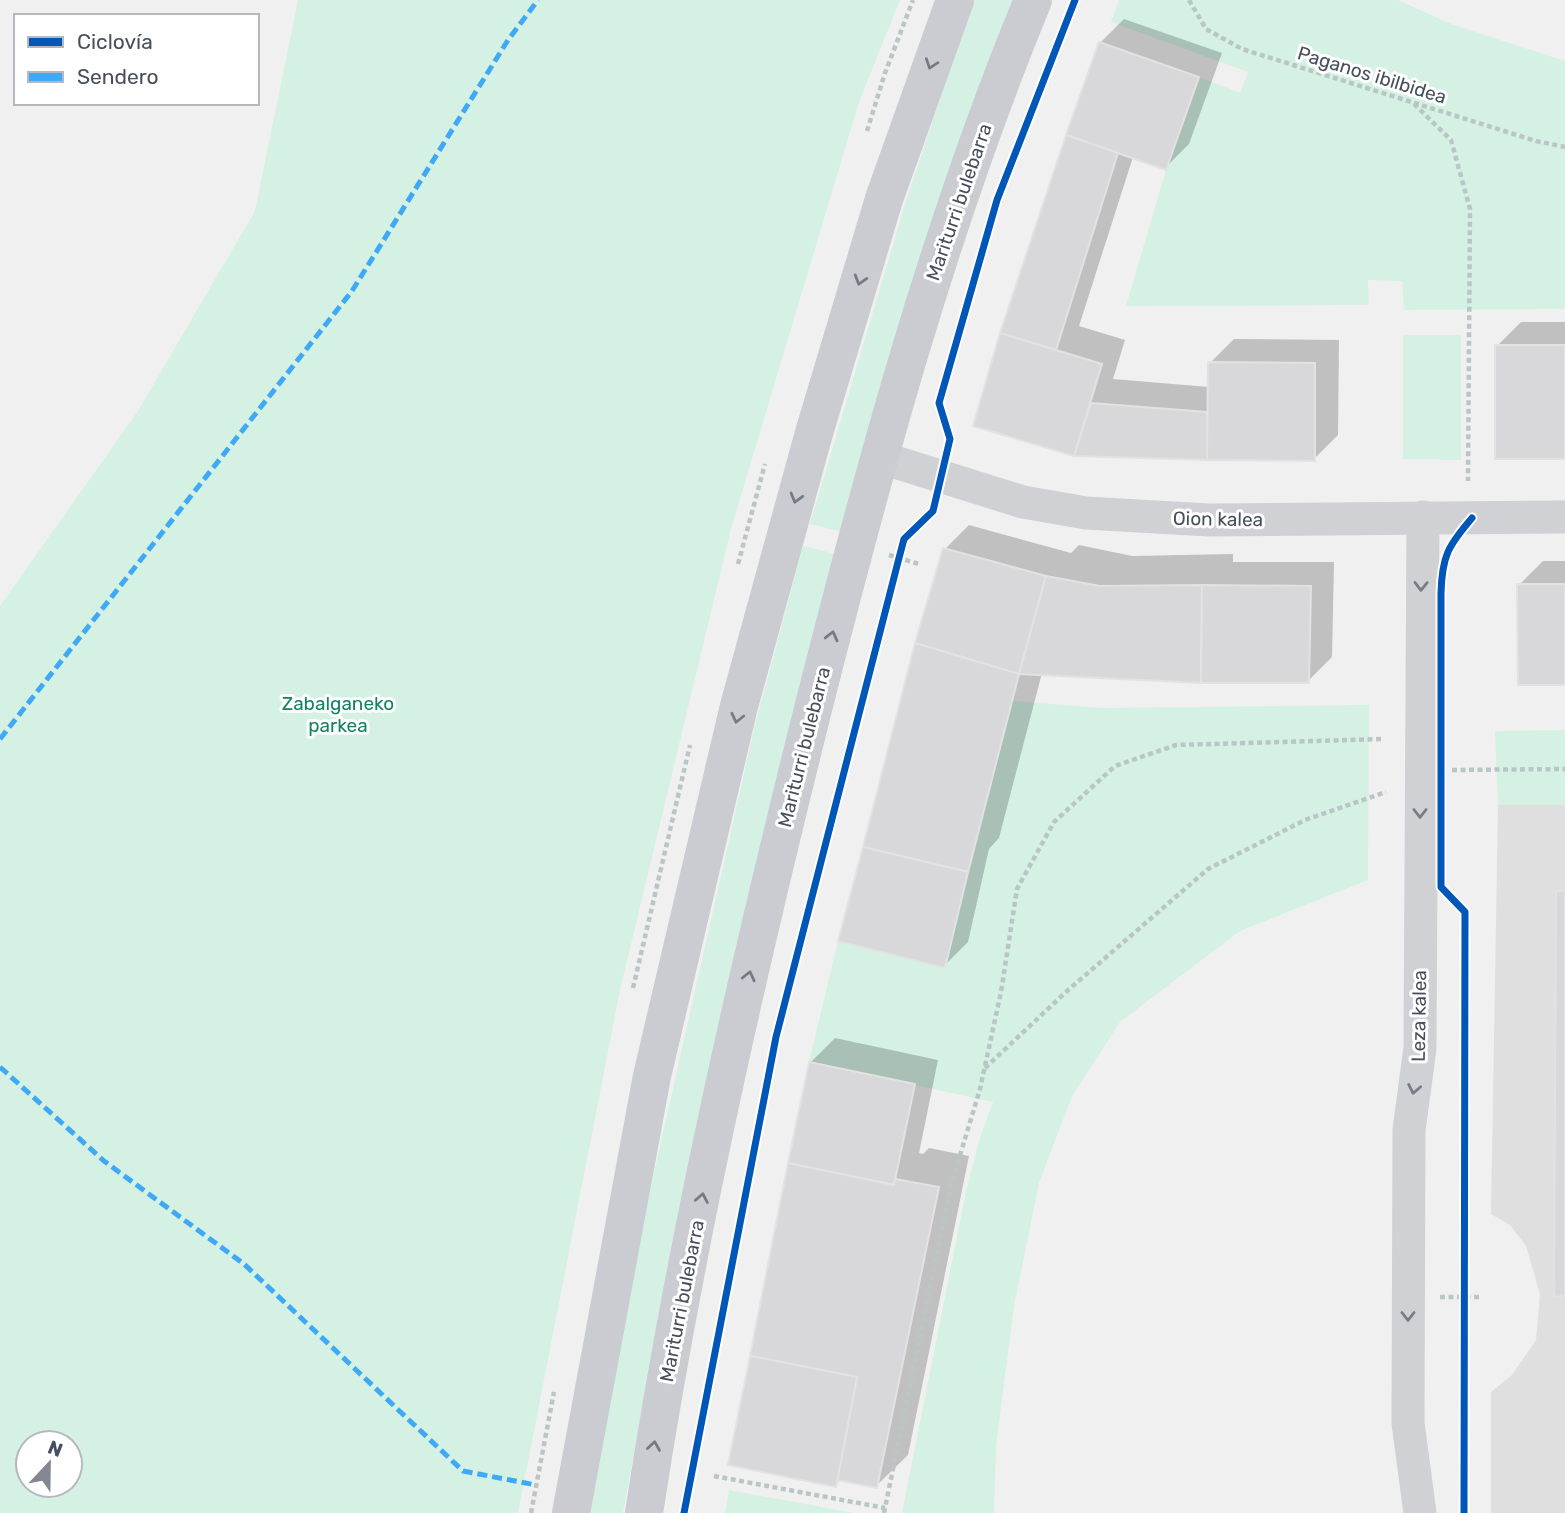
<svg xmlns="http://www.w3.org/2000/svg" width="1565" height="1513" viewBox="0 0 1565 1513" font-family="Rubik,sans-serif">
	<style>
		.education { fill: #dfdfe0 }
		.green { fill: #d4f1e4; fill-rule: evenodd }
		.shadow { fill: #0003 }
		.building { fill: #d8d8db; stroke: #e2e2e3; stroke-width: 2 }
		.lines { fill: none; stroke-linecap: round; stroke-linejoin: round }
		.path { stroke: #bac6c5; stroke-width: 4.5; stroke-dasharray: 5 3.5; stroke-linecap: butt }
		.minor { stroke: #cfd1d4; stroke-width: 33 }
		.major { stroke: #caccd1; stroke-width: 38 }
		.quiet { stroke: #3fa9f5; stroke-width: 5; stroke-dasharray: 10 5; stroke-linecap: butt }
		.cycleway-casing { stroke: #fff; stroke-width: 11 }
		.cycleway { stroke: #0057b8; stroke-width: 7 }
		.oneway { stroke: #757b86 }
		.oneway2 { stroke: #777c87 }
		.labels { text-anchor: middle; dominant-baseline: central; stroke-width: 6; stroke-linejoin: round; paint-order: stroke }
		.street-label { font-size: 19px; fill: #474f5e; stroke: #fff }
		.park-label { font-size: 19px; fill: #138460; stroke: #fff }
	</style>
	<rect width="100%" height="100%" fill="#f1f0f0"/>
	<polygon class="education" points="1498,805 1565,805 1565,1513 1491,1513 1491,1392 1512,1375 1536,1340 1540,1294 1526,1246 1510,1225 1491,1214"/>
	<g class="green">
		<path d="M298,0H900L859,102L731,529L620,990L518,1513H0V606L138,411L255,211ZM28,1443H70V1485H28Z"/>
		<polygon points="973,0 1012,0 931,223 843,532 810,524 906,201"/>
		<polygon points="1119,0 1398,0 1451,24 1565,61 1565,309 1404,310 1402,281 1368,280 1369,305 1126,306 1166,170 1199,77 1240,93 1248,72 1111,22"/>
		<polygon points="1403,335 1461,335 1461,460 1403,459"/>
		<polygon points="803,546 836,554 674,1235 623,1513 589,1513 639,1239 755,725"/>
		<polygon points="1013,701 1104,708 1369,705 1368,880 1240,931 1120,1022 1072,1096 1039,1183 1014,1306 996,1446 994,1513 902,1513 966,1191 981,1134 993,1102 809,1062 838,941 945,968"/>
		<polygon points="1565,730 1565,805 1498,805 1495,731"/>
		<polygon points="729,1490 854,1513 725,1513"/>
	</g>
	<g class="shadow">
		<polygon points="1124,19 1222,53 1189,144 1165,168 1133,157 1079,326 1125,340 1113,379 1209,387 1210,363 1234,339 1339,340 1338,435 1314,459 1074,455 975,425 1100,43"/>
		<polygon points="1521,322 1565,322 1565,458 1497,346"/>
		<polygon points="969,525 1071,553 1079,545 1132,556 1233,554 1233,562 1334,562 1332,657 1308,681 1042,673 999,838 989,849 968,942 944,966 945,549"/>
		<polygon points="1543,561 1565,561 1565,683 1519,585"/>
		<polygon points="835,1038 938,1060 919,1153 923,1154 929,1148 969,1156 908,1455 876,1486 841,1479 835,1485 811,1062"/>
	</g>
	<g class="building">
		<polygon points="1099,42 1199,77 1166,170 1066,135"/>
		<polygon points="1066,135 1118,153 1056,350 1000,333"/>
		<polygon points="1000,333 1102,364 1074,456 973,426"/>
		<rect x="1495" y="345" width="70" height="114"/>
		<polygon points="1208,362 1315,363 1315,461 1207,460"/>
		<polygon points="1091,403 1207,412 1207,460 1074,456"/>
		<polygon points="943,548 1046,576 1019,674 915,643"/>
		<polygon points="1046,576 1100,586 1202,585 1201,683 1019,674"/>
		<polygon points="1517,584 1565,584 1565,685 1518,685"/>
		<polygon points="1202,585 1311,586 1309,683 1201,683"/>
		<polygon points="915,643 1019,674 968,872 863,847"/>
		<polygon points="863,847 968,872 945,968 838,941"/>
		<polygon points="1556,891 1565,891 1565,1296 1554,1297"/>
		<polygon points="809,1062 915,1084 894,1185 788,1163"/>
		<polygon points="788,1163 894,1185 895,1179 939,1187 877,1488 837,1480 857,1377 750,1356"/>
		<polygon points="750,1356 857,1377 836,1487 728,1465"/>
	</g>
	<g class="lines">
		<g class="path">
			<polyline points="1189,0 1206,29 1242,49 1536,141 1565,147"/>
			<polyline points="1414,104 1451,140 1470,209 1468,481"/>
			<polyline points="867,131 885,73 913,0"/>
			<polyline points="889,555 919,564"/>
			<polyline points="738,564 765,464"/>
			<polyline points="1452,770 1565,769"/>
			<polyline points="633,988 690,745"/>
			<polyline points="985,1068 1067,991 1208,869 1305,820 1386,792"/>
			<polyline points="1440,1297 1482,1297"/>
			<polyline points="714,1476 885,1508"/>
			<polyline points="531,1513 554,1392"/>
			<polyline points="884,1513 951,1185 980,1089 1001,992 1017,889 1054,822 1115,766 1176,745 1383,739"/>
		</g>
		<g class="minor">
			<polyline points="879,457 1023,502 1086,513 1209,520 1565,517"/>
			<polyline points="1420,1513 1408,1423 1409,1130 1420,1048 1423,517"/>
		</g>
		<g class="major">
			<polyline points="571,1513 652,1076 739,706 814,433 884,199 955,0"/>
			<path d="M644,1513C685,1244 746,977 812,713C873,472 938,230 1033,0"/>
		</g>
		<g class="quiet">
			<polyline points="0,739 352,291 508,40 538,0"/>
			<polyline points="0,1067 104,1161 244,1264 463,1471 536,1485"/>
		</g>
		<defs>
			<g id="cycleway">
				<polyline points="684,1513 776,1037 899,558 904,539 933,511 950,439 939,403 997,200 1075,0"/>
				<path d="M1464,1513L1465,912L1441,887V593C1442,556 1448,546 1472,518"/>
			</g>
		</defs>
		<use href="#cycleway" class="cycleway-casing"/>
		<use href="#cycleway" class="cycleway"/>
	</g>
	<defs><path id="oneway-chevron" d="M-2-3.5L2.5 0L-2 3.5" fill="none" stroke-width="1.6" stroke-linecap="round" stroke-linejoin="round" transform="scale(1.75)"/></defs>
	<g class="oneway">
		<use href="#oneway-chevron" transform="translate(931 64) rotate(109)"/>
		<use href="#oneway-chevron" transform="translate(860 280) rotate(107)"/>
		<use href="#oneway-chevron" transform="translate(796 498) rotate(106)"/>
		<use href="#oneway-chevron" transform="translate(832 636) rotate(-76)"/>
		<use href="#oneway-chevron" transform="translate(737 718) rotate(103)"/>
		<use href="#oneway-chevron" transform="translate(749 976) rotate(-77)"/>
		<use href="#oneway-chevron" transform="translate(702 1198) rotate(-79)"/>
		<use href="#oneway-chevron" transform="translate(654 1446) rotate(-81)"/>
	</g>
	<g class="oneway2">
		<use href="#oneway-chevron" transform="translate(1421 586) rotate(91)"/>
		<use href="#oneway-chevron" transform="translate(1420 813) rotate(90)"/>
		<use href="#oneway-chevron" transform="translate(1414 1089) rotate(101)"/>
		<use href="#oneway-chevron" transform="translate(1408 1316) rotate(90)"/>
	</g>
	<g class="labels">
		<g class="street-label">
			<text transform="translate(1372 75) rotate(17)">Paganos ibilbidea</text>
			<text transform="translate(959 202) rotate(-71)">Mariturri bulebarra</text>
			<text transform="translate(1218 519) rotate(1)">Oion kalea</text>
			<text transform="translate(804 747) rotate(-76)">Mariturri bulebarra</text>
			<text transform="translate(1419 1016) rotate(-89)">Leza kalea</text>
			<text transform="translate(682 1301) rotate(-79)">Mariturri bulebarra</text>
		</g>
		<g class="park-label">
			<text x="338" y="703">Zabalganeko<tspan x="338" dy="22">parkea</tspan></text>
		</g>
	</g>
	<rect x="14" y="14" width="245" height="91" fill="#ffffff" stroke="#b5b9bf" stroke-width="2"/>
	<rect x="28" y="37" width="35" height="10" fill="#0057b8" stroke="#b5b9bf" stroke-width="2"/>
	<text x="77" y="49" font-size="21" fill="#474f5e">Ciclovía</text>
	<rect x="28" y="72" width="35" height="10" fill="#3fa9f5" stroke="#b5b9bf" stroke-width="2"/>
	<text x="77" y="84" font-size="21" fill="#474f5e">Sendero</text>
	<g transform="translate(49 1464) rotate(22)"><circle r="33" fill="#ffffff" stroke="#b5b9bf" stroke-width="2"/>
	<path d="M0-5L12 26L0 18L-12 26Z" fill="#828791"/>
	<text y="-10" font-size="19" font-weight="bold" text-anchor="middle" fill="#474f5e">N</text>
	</g>
</svg>
